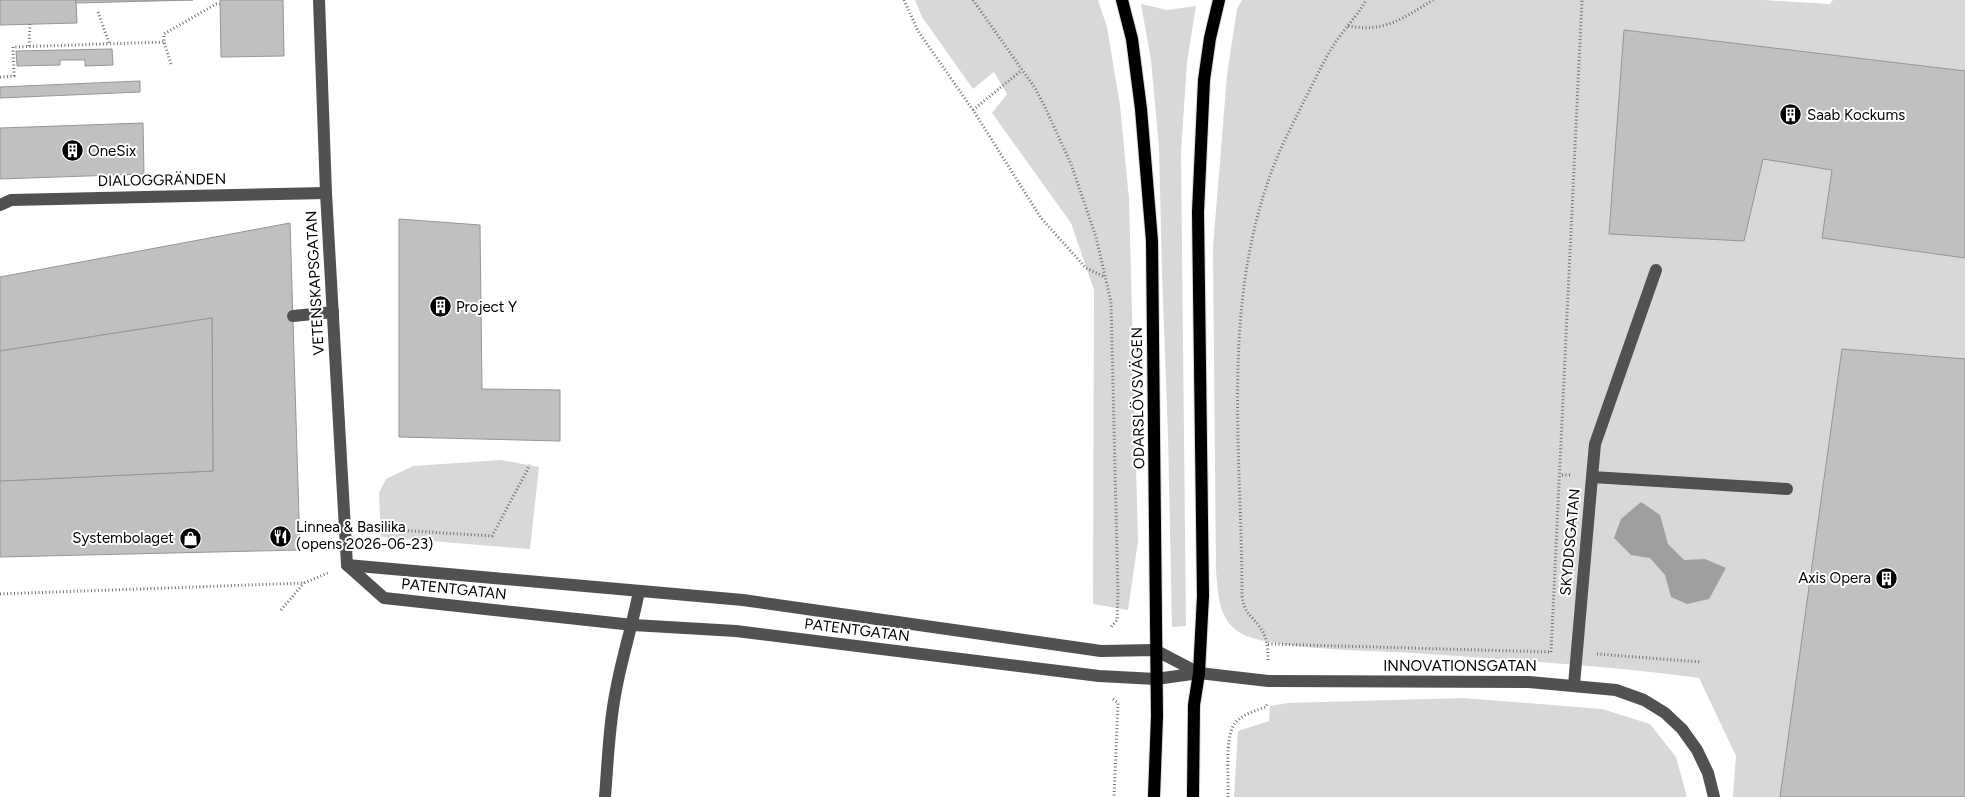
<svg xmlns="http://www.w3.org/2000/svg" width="1965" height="797" viewBox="0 0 1965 797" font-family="Figtree,sans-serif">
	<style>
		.green { fill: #d8d8d8 }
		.water { fill: #9f9f9f }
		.building { fill: #c0c0c0; stroke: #959595 }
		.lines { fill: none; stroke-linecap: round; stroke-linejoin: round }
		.major-casing { stroke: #dbdbdb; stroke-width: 14 }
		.path { stroke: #737373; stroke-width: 3; stroke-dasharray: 1 2.5; stroke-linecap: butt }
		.minor { stroke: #515151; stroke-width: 12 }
		.major { stroke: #000; stroke-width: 12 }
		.labels { text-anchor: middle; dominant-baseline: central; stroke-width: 4; stroke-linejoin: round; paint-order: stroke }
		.poi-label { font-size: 15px; fill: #000; stroke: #fff; text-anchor: start }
		.street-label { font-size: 15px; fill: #000; stroke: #fff }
	</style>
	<rect width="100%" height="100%" fill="#fff"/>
	<g class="green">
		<polygon points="915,0 1098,0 1107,27 1120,105 1129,199 1138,541 1128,610 1093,604 1094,290 1071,223 992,113 1007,94 994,72 973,89 922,17"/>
		<path d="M1242,0H1764L1830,4L1833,0H1965V797H1733L1736,756L1699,678C1605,665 1510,660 1415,653C1378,650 1261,651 1236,630C1218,616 1218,592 1216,571L1213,247L1227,75L1237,9Z"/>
		<polygon points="1141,4 1167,10 1196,6 1187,62 1181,152 1186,626 1172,627 1168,435 1162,274 1159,147 1151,60"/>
		<polygon points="501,460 539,467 530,549 381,537 379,493 386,479 413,466"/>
		<polygon points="1464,698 1602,709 1650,724 1676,757 1687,797 1234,797 1238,731 1269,721 1270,706 1288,703"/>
	</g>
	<polygon class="water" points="1641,502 1660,515 1668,544 1684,560 1705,559 1726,568 1709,599 1687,604 1671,597 1665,575 1650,558 1631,555 1614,538 1621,519"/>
	<g class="building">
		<polygon points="0,0 76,0 77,23 0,25"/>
		<polygon points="76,0 193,0 76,3"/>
		<polygon points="220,0 283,0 284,56 221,57"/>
		<polygon points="1624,30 1965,71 1965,258 1822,238 1832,170 1763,159 1744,241 1609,234"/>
		<polygon points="112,49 113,65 85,66 85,60 60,60 60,65 17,66 16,51"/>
		<polygon points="140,81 140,92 0,98 0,87"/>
		<polygon points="143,123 144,174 0,179 0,128"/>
		<polygon points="399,219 480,225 482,389 560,390 560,441 399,437"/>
		<polygon points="290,223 300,550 0,557 0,481 213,471 212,318 0,351 0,277"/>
		<polygon points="212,318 213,471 0,481 0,351"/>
		<polygon points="1842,349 1965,359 1965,797 1780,797"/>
	</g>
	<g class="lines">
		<defs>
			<g id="major">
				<polyline points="1122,0 1132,39 1141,109 1152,241 1157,716 1154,797"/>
				<polyline points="1193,797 1194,705 1199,673 1203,596 1198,212 1204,80 1210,38 1219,0"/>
			</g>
		</defs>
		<use href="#major" class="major-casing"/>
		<g class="path">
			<polyline points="904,0 918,31 973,110 1041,218 1086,268 1105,277"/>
			<polyline points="973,0 1035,88 1045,107 1071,164 1096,237 1111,302 1118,594 1117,620 1110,628"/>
			<polyline points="98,12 109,43"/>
			<path d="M1348,26C1385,33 1403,18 1433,0"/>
			<polyline points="29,46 30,24"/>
			<polyline points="171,64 164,42 164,34 216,4 220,4"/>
			<polyline points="0,77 14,76 13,47 164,42"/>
			<polyline points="973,110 1022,70"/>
			<polyline points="1562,475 1571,475"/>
			<polyline points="366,528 492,536 530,465"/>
			<polyline points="0,594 304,583 328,573"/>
			<polyline points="281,610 304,583"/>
			<polyline points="1268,644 1551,652"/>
			<polyline points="1551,652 1582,0"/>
			<polyline points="1597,654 1701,662"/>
			<path d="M1268,660C1268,648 1267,636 1259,626C1249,613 1245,614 1242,596C1242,450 1220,305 1274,165C1282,144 1293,124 1303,103C1313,84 1322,64 1333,46C1343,30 1357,17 1366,0"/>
			<polyline points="1113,699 1118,703 1114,797"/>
			<path d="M1228,797C1229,778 1224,738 1235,723C1241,715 1257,710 1266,707L1267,704"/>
		</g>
		<g class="minor">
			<polyline points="319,0 326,193 347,565"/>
			<polyline points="0,205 11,200 326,193"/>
			<polyline points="293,316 333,312"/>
			<polyline points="1592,477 1595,444 1656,270"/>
			<polyline points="347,565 743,600 1101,651 1155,650 1199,673 1268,681 1529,682 1616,690 1644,700 1665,713 1682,729 1697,750 1708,773 1714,797"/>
			<polyline points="347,565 384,598 633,625 736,631 1099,676 1156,679 1199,673"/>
			<polyline points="1574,685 1592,477 1787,489"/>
			<path d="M605,797C608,760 609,722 617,685C623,654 633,623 639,591"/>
		</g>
		<use href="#major" class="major"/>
	</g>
	<defs>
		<symbol id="building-disc" viewBox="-11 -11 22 22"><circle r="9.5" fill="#000" stroke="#fff"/><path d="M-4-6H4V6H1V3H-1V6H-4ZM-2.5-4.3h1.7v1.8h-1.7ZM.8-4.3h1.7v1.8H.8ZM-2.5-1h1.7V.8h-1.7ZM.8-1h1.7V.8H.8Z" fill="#fff"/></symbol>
		<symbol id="restaurant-disc" viewBox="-11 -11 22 22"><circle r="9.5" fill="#000" stroke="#fff"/><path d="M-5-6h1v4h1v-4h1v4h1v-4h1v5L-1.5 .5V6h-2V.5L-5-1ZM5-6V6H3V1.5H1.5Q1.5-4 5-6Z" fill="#fff"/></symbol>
		<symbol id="shop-disc" viewBox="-11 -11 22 22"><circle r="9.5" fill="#000" stroke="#fff"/><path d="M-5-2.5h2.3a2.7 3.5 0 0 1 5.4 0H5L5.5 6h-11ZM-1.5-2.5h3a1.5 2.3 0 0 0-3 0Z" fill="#fff"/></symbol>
	</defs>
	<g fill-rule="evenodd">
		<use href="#building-disc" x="1778" y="102" width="25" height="25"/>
		<use href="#building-disc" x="60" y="138" width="25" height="25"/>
		<use href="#building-disc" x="428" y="294" width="25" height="25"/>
		<use href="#restaurant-disc" x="268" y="524" width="25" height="25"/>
		<use href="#shop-disc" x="178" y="526" width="25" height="25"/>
		<use href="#building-disc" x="1874" y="566" width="25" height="25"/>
	</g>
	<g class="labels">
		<g class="poi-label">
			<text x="1807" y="115">Saab Kockums</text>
			<text x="88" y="151">OneSix</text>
			<text x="456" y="307">Project Y</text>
			<text x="296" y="527">Linnea &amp; Basilika<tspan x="296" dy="17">(opens 2026-06-23)</tspan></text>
			<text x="174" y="538" text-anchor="end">Systembolaget</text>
			<text x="1871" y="578" text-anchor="end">Axis Opera</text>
		</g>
		<g class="street-label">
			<text transform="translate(162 180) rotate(-1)">DIALOGGRÄNDEN</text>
			<text transform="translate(315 283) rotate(-93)">VETENSKAPSGATAN</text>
			<text transform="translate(1138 398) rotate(-91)">ODARSLÖVSVÄGEN</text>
			<text transform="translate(1570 542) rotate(-85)">SKYDDSGATAN</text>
			<text transform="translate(454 589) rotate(6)">PATENTGATAN</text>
			<text transform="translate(857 630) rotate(7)">PATENTGATAN</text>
			<text x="1460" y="666">INNOVATIONSGATAN</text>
		</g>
	</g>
</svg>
